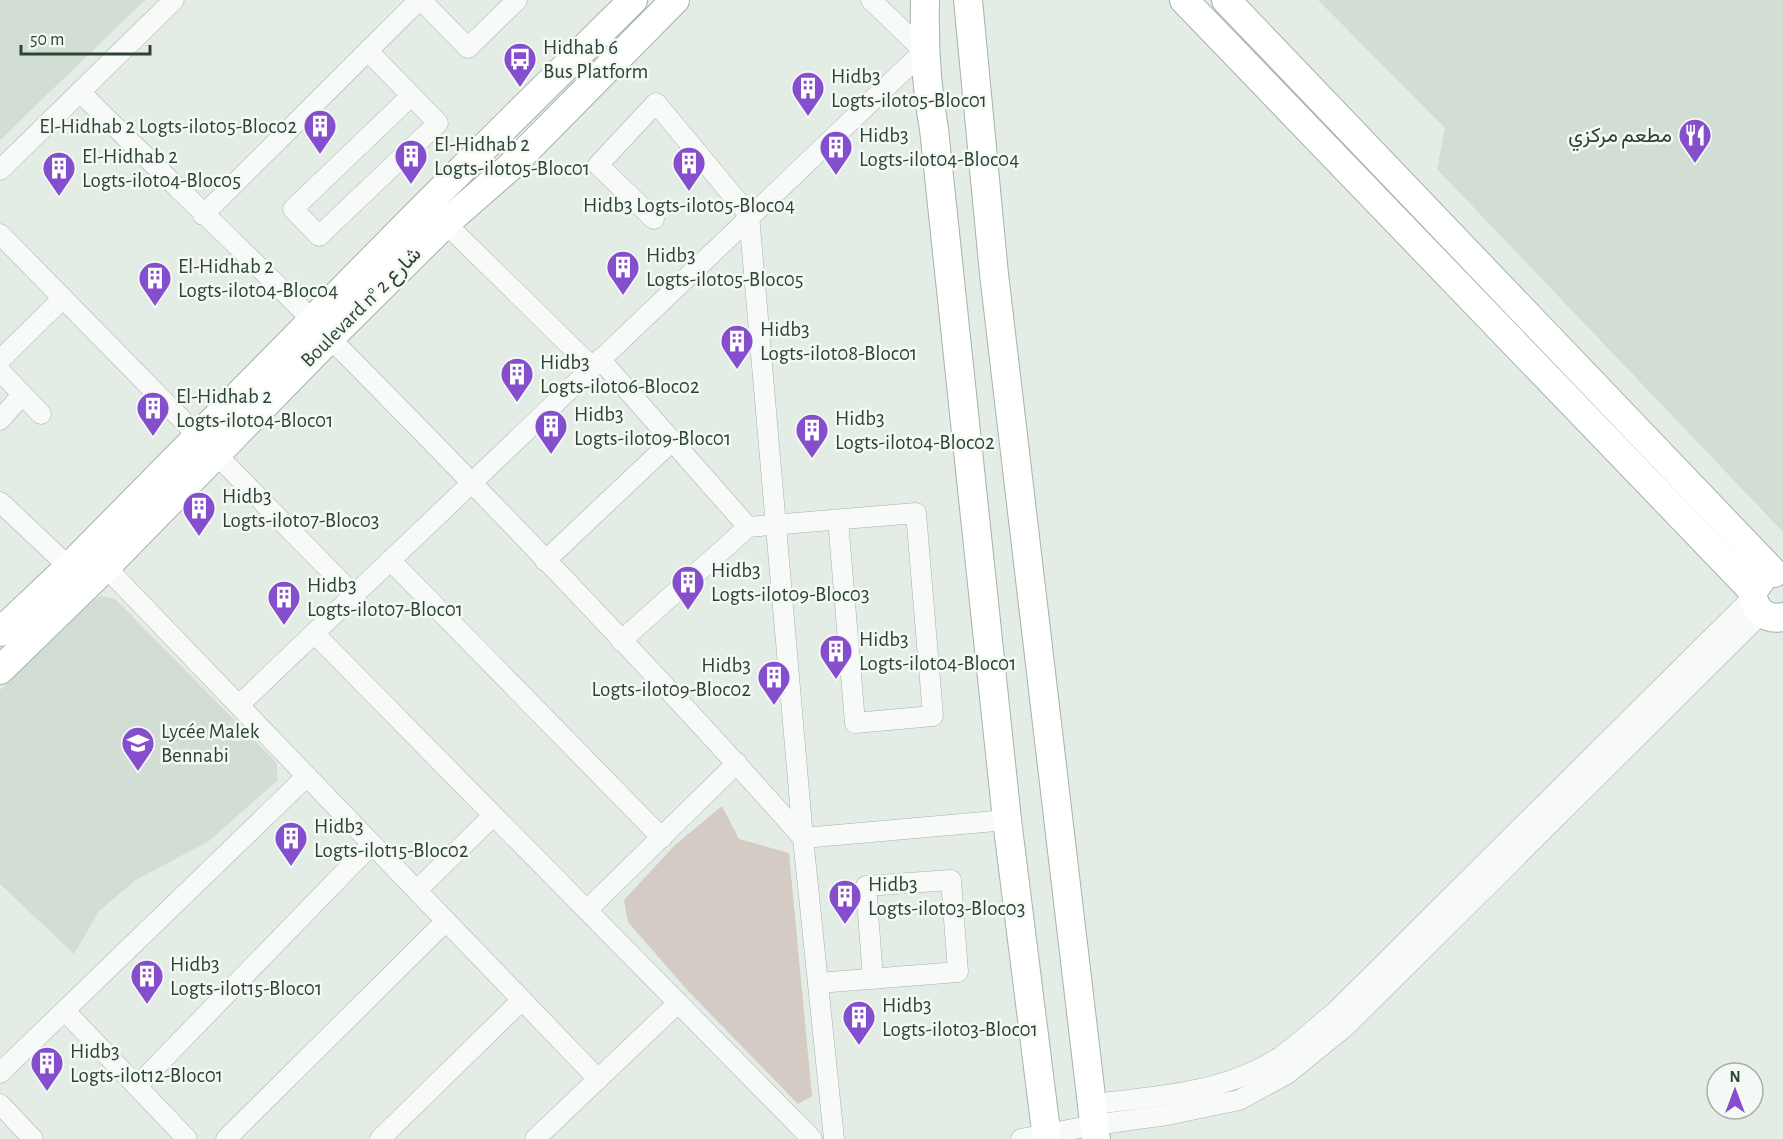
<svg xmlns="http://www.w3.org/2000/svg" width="1783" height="1139" viewBox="0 0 1783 1139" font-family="'Alegreya Sans',Vazirmatn,sans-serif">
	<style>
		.built { fill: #d2ded4 }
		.green { fill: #d5cbc5 }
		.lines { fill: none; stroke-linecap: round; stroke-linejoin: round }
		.street-casing { stroke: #a5b3a8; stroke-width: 21 }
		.secondary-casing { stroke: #a5b3a8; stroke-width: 30 }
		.street { stroke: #f7faf8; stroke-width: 20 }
		.secondary { stroke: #fff; stroke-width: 28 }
		.labels { text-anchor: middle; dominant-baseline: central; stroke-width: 5; stroke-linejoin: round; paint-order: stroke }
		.poi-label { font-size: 21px; fill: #2c4431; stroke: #f4f9f5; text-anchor: start }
		.street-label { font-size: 21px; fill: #2c4431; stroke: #f4f9f5 }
	</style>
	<rect width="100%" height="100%" fill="#e4ece6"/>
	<g class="built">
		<polygon points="0,0 145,0 0,140"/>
		<polygon points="1318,0 1783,0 1783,532 1437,169 1445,128"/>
		<polygon points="102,596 115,599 277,763 277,781 209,841 136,880 99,911 74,954 0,884 0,690 95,599"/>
	</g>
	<polygon class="green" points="722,806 739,839 789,853 812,1096 798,1104 688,991 628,922 624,900 675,845"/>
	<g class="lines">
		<defs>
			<g id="street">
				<polyline points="421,0 468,48 517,0"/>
				<polyline points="368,51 438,123 319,236 293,209 411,96"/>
				<path d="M80,92C156,168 235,242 311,319C479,488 645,660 803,838L1007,820"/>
				<polyline points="0,170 174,0"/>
				<polyline points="203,215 419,0"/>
				<polyline points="437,215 592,367"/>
				<polyline points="654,219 598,165 656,103 749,215 803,838 834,1139"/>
				<polyline points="0,234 354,595"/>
				<polyline points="600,359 748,527"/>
				<polyline points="0,360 63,298"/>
				<polyline points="0,371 41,414"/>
				<polyline points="0,420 22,395"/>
				<polyline points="0,502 69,567"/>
				<polyline points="97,558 598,1079"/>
				<polyline points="390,560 662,838"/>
				<polyline points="545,561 672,441"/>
				<polyline points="314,633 812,1139"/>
				<polyline points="621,641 748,527 916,513 933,716 855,723 838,520"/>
				<polyline points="239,705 924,51 871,0"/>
				<polyline points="417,890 493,816"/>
				<polyline points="587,910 737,763"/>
				<polyline points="818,983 958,972 951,880 866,886 873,979"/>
				<polyline points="66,1012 187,1139"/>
				<polyline points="0,1073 307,776"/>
				<polyline points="137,1086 372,844"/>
				<polyline points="0,1104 33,1139"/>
				<path d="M1092,1104C1155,1097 1225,1093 1280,1057C1299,1044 1316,1027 1334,1013L1753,597"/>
				<polyline points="226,1139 446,921"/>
				<polyline points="380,1139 522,1000"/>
				<polyline points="535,1139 678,1003"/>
				<polyline points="1021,1139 1094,1125 1167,1115 1239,1100 1287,1074 1346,1026 1762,613"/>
			</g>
			<g id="secondary">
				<path d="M925,0C924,44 926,86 934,129L1007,820L1047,1139"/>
				<polyline points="968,0 994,274 1096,1139"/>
				<polyline points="1184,0 1753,591"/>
				<polyline points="1226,0 1774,573"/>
				<path d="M1764,576L1753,591C1752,608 1765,621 1783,617"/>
				<polyline points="0,632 69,567 426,205 633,0"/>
				<polyline points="0,670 106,567 329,339 446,223 510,167 675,0"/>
			</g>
		</defs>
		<use href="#street" class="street-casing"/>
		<use href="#secondary" class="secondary-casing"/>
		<use href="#street" class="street"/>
		<use href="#secondary" class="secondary"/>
	</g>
	<defs>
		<symbol id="bus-pin" viewBox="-11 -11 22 30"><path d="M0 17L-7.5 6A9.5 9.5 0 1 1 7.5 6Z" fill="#854ecc" stroke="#f4f9f5"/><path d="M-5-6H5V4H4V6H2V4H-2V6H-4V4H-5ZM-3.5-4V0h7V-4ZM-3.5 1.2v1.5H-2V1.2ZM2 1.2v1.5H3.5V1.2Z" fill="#fff"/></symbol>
		<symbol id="building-pin" viewBox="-11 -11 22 30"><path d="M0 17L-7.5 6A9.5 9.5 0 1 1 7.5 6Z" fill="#854ecc" stroke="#f4f9f5"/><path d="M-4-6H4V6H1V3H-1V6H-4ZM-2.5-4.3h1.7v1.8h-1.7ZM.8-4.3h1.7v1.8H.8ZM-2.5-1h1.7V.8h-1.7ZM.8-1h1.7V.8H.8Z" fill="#fff"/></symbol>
		<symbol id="restaurant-pin" viewBox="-11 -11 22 30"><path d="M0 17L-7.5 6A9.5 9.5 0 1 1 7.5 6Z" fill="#854ecc" stroke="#f4f9f5"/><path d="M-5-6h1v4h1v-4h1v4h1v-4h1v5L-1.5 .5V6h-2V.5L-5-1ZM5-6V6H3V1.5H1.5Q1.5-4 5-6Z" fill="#fff"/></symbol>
		<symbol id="school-pin" viewBox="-11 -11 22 30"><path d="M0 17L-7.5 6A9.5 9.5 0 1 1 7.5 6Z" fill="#854ecc" stroke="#f4f9f5"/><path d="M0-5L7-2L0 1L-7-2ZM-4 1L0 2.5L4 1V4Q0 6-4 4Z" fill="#fff"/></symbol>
	</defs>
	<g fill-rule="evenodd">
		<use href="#bus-pin" x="501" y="40" width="38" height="52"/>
		<use href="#building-pin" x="789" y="69" width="38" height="52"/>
		<use href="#building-pin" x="301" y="107" width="38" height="52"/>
		<use href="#restaurant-pin" x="1676" y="116" width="38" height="52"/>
		<use href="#building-pin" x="817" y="128" width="38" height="52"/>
		<use href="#building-pin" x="392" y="137" width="38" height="52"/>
		<use href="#building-pin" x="670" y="144" width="38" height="52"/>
		<use href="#building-pin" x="40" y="149" width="38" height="52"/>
		<use href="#building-pin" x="604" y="248" width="38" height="52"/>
		<use href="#building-pin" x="136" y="259" width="38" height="52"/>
		<use href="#building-pin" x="718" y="322" width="38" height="52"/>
		<use href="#building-pin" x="498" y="355" width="38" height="52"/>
		<use href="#building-pin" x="134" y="389" width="38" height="52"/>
		<use href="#building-pin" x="532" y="407" width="38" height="52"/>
		<use href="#building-pin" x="793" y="411" width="38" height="52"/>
		<use href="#building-pin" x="180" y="489" width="38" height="52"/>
		<use href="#building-pin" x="669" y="563" width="38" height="52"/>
		<use href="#building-pin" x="265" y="578" width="38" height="52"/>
		<use href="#building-pin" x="817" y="632" width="38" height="52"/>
		<use href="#building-pin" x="755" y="658" width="38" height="52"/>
		<use href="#school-pin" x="119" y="724" width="38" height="52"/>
		<use href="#building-pin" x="272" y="819" width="38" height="52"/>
		<use href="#building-pin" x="826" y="877" width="38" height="52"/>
		<use href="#building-pin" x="128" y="957" width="38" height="52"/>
		<use href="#building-pin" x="840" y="998" width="38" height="52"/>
		<use href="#building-pin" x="28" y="1044" width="38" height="52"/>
	</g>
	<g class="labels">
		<g class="poi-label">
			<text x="543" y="47">Hidhab 6<tspan x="543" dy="24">Bus Platform</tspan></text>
			<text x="831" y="76">Hidb3<tspan x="831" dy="24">Logts-ilot05-Bloc01</tspan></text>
			<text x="297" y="126" text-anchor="end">El-Hidhab 2 Logts-ilot05-Bloc02</text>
			<text x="859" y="135">Hidb3<tspan x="859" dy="24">Logts-ilot04-Bloc04</tspan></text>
			<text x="1672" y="135" text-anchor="end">مطعم مركزي</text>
			<text x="434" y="144">El-Hidhab 2<tspan x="434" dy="24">Logts-ilot05-Bloc01</tspan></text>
			<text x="82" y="156">El-Hidhab 2<tspan x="82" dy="24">Logts-ilot04-Bloc05</tspan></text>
			<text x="689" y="205" text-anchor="middle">Hidb3 Logts-ilot05-Bloc04</text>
			<text x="646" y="255">Hidb3<tspan x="646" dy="24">Logts-ilot05-Bloc05</tspan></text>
			<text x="178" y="266">El-Hidhab 2<tspan x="178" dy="24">Logts-ilot04-Bloc04</tspan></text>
			<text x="760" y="329">Hidb3<tspan x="760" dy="24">Logts-ilot08-Bloc01</tspan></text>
			<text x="540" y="362">Hidb3<tspan x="540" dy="24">Logts-ilot06-Bloc02</tspan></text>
			<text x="176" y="396">El-Hidhab 2<tspan x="176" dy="24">Logts-ilot04-Bloc01</tspan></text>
			<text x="574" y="414">Hidb3<tspan x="574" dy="24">Logts-ilot09-Bloc01</tspan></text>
			<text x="835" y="418">Hidb3<tspan x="835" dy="24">Logts-ilot04-Bloc02</tspan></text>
			<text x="222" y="496">Hidb3<tspan x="222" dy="24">Logts-ilot07-Bloc03</tspan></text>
			<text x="711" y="570">Hidb3<tspan x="711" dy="24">Logts-ilot09-Bloc03</tspan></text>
			<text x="307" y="585">Hidb3<tspan x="307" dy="24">Logts-ilot07-Bloc01</tspan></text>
			<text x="859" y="639">Hidb3<tspan x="859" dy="24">Logts-ilot04-Bloc01</tspan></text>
			<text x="751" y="665" text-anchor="end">Hidb3<tspan x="751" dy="24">Logts-ilot09-Bloc02</tspan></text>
			<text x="161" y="731">Lycée Malek<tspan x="161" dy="24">Bennabi</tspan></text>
			<text x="314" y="826">Hidb3<tspan x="314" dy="24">Logts-ilot15-Bloc02</tspan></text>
			<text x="868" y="884">Hidb3<tspan x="868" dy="24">Logts-ilot03-Bloc03</tspan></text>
			<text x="170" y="964">Hidb3<tspan x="170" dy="24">Logts-ilot15-Bloc01</tspan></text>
			<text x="882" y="1005">Hidb3<tspan x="882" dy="24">Logts-ilot03-Bloc01</tspan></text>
			<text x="70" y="1051">Hidb3<tspan x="70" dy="24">Logts-ilot12-Bloc01</tspan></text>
		</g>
		<g class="street-label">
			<text transform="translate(361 307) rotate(-45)">Boulevard n° شارع 2</text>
		</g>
	</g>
	<g transform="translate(1735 1091)"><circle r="28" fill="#f4f9f5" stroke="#a4b1a7" stroke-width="1.5"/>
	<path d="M0-4.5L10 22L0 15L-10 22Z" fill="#854ecc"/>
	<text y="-9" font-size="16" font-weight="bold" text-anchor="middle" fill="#2c4431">N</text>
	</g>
	<path d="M21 45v9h129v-9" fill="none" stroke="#2c4431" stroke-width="3"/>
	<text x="30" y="45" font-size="18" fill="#2c4431" stroke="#f4f9f5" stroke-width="4.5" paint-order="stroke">50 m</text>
</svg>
